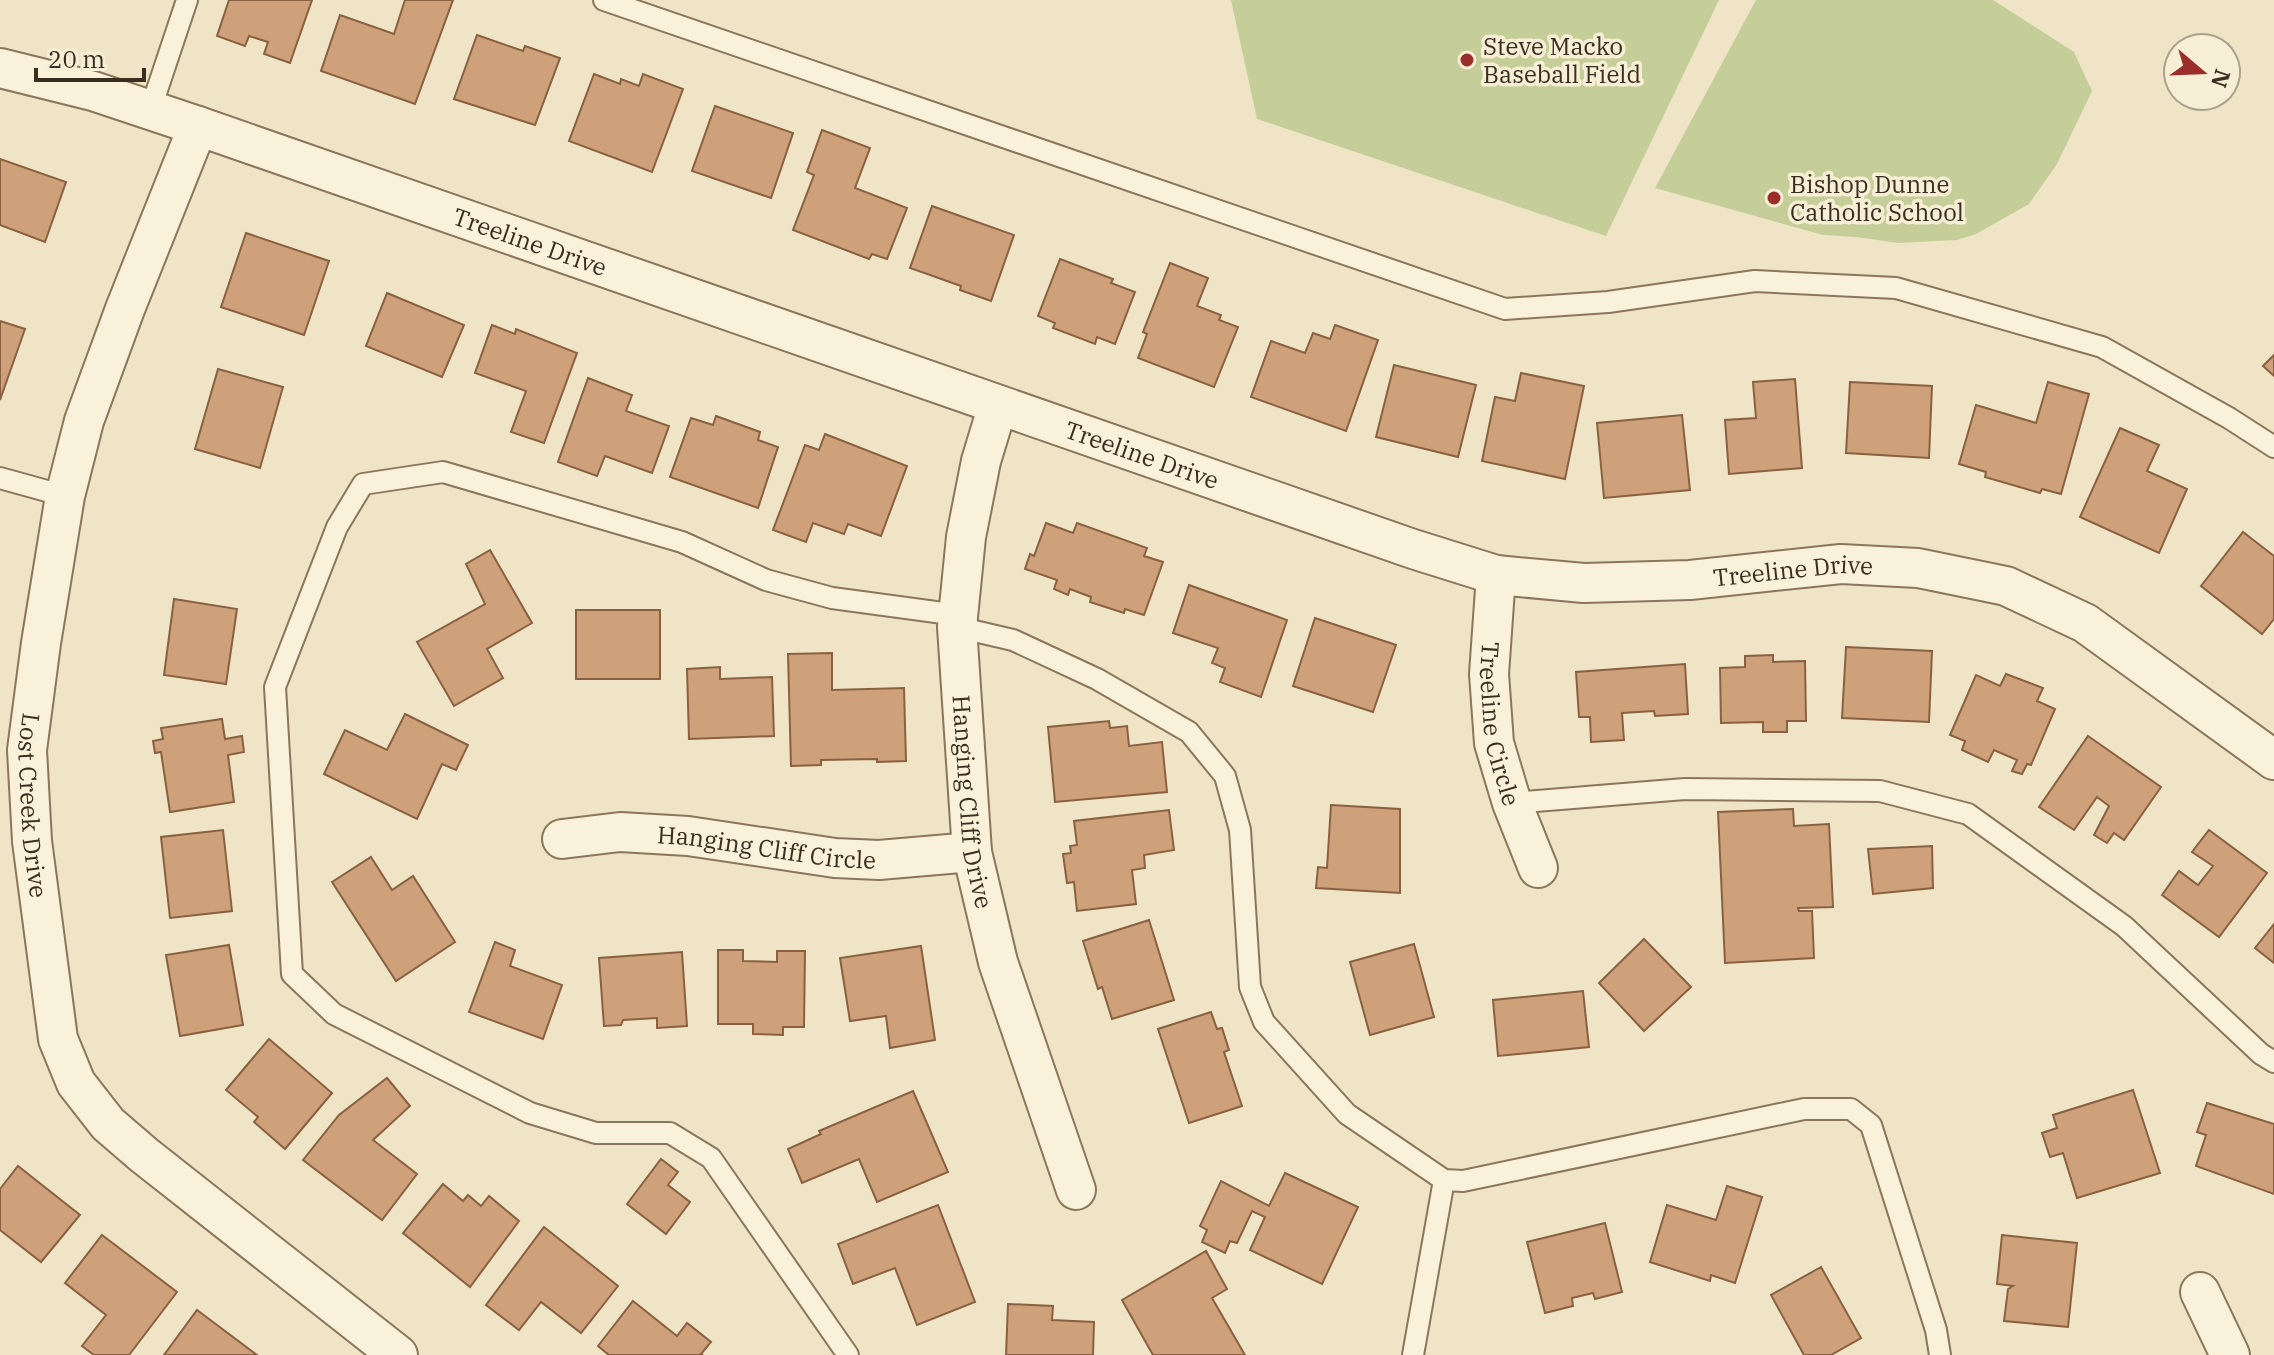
<svg xmlns="http://www.w3.org/2000/svg" width="2274" height="1355" viewBox="0 0 2274 1355" font-family="'IBM Plex Serif',serif">
	<style>
		.green { fill: #c5ce99 }
		.building { fill: #cea17b; stroke: #8a6140; stroke-width: 2 }
		.lines { fill: none; stroke-linecap: round; stroke-linejoin: round }
		.lane-casing { stroke: #8b765b; stroke-width: 24 }
		.street-casing { stroke: #8b765b; stroke-width: 42 }
		.lane { stroke: #f9f1d9; stroke-width: 20 }
		.street { stroke: #f9f1d9; stroke-width: 38 }
		.poi-dot { fill: #9b2d2a; stroke: #f6eed5; stroke-width: 3 }
		.labels { text-anchor: middle; dominant-baseline: central; stroke-width: 7; stroke-linejoin: round; paint-order: stroke }
		.poi-label { font-size: 24px; fill: #3b2d1f; stroke: #f6eed5; text-anchor: start }
		.street-label { font-size: 24px; fill: #3b2d1f; stroke: #f6eed5 }
	</style>
	<rect width="100%" height="100%" fill="#efe4c6"/>
	<g class="green">
		<polygon points="1231,0 1719,0 1606,236 1257,119"/>
		<polygon points="1756,0 1993,0 2074,52 2092,91 2057,164 2029,204 1976,234 1957,240 1898,243 1857,237 1823,235 1655,188"/>
	</g>
	<g class="building">
		<polygon points="229,0 312,0 290,63 264,54 268,42 249,36 245,46 217,36"/>
		<polygon points="405,0 453,0 415,104 321,71 340,15 394,34"/>
		<polygon points="477,35 523,51 525,46 560,58 535,125 454,99"/>
		<polygon points="594,74 620,84 621,79 639,86 643,74 683,89 652,172 569,141"/>
		<polygon points="715,106 793,133 771,198 692,171"/>
		<polygon points="822,130 870,148 855,188 907,208 887,259 872,254 869,259 793,230 814,175 807,172"/>
		<polygon points="0,159 66,182 45,242 0,225"/>
		<polygon points="932,206 1014,235 991,301 960,290 961,286 910,268"/>
		<polygon points="246,233 329,261 304,335 221,307"/>
		<polygon points="1060,259 1113,279 1111,283 1135,292 1115,344 1097,337 1095,344 1053,328 1055,323 1038,316"/>
		<polygon points="1170,263 1208,278 1197,306 1221,315 1219,320 1238,327 1214,387 1138,358 1147,334 1143,332"/>
		<polygon points="387,293 464,325 442,377 366,346"/>
		<polygon points="0,321 25,329 0,400"/>
		<polygon points="492,325 515,334 516,329 577,353 544,443 511,432 526,391 475,373"/>
		<polygon points="1335,325 1378,340 1346,431 1251,397 1271,341 1305,353 1313,333 1330,339"/>
		<polygon points="2274,355 2274,376 2263,366"/>
		<polygon points="1394,365 1476,385 1458,457 1376,437"/>
		<polygon points="218,369 283,387 260,468 195,449"/>
		<polygon points="1521,373 1584,386 1565,479 1482,461 1495,397 1515,401"/>
		<polygon points="588,378 632,395 626,411 669,426 652,473 605,456 597,476 558,462"/>
		<polygon points="1795,379 1802,468 1729,474 1725,420 1756,418 1753,382"/>
		<polygon points="1850,382 1932,386 1929,458 1846,453"/>
		<polygon points="2048,382 2089,394 2061,494 2042,489 2040,493 1985,477 1986,472 1959,464 1976,405 2036,423"/>
		<polygon points="1682,415 1690,490 1604,498 1597,423"/>
		<polygon points="716,416 760,432 758,440 778,447 758,508 670,477 691,418 713,425"/>
		<polygon points="2120,428 2159,445 2147,471 2187,489 2159,553 2080,517"/>
		<polygon points="825,434 907,466 881,536 848,524 844,534 813,523 806,542 773,530 805,445 819,450"/>
		<polygon points="1046,523 1073,533 1077,523 1147,548 1144,556 1163,562 1144,615 1125,609 1124,613 1090,602 1091,597 1070,589 1068,595 1054,589 1057,580 1025,569 1030,554 1034,556"/>
		<polygon points="2243,532 2274,556 2274,619 2262,634 2201,586"/>
		<polygon points="490,550 532,623 487,649 503,678 454,706 417,642 485,604 466,564"/>
		<polygon points="1189,585 1287,620 1261,697 1220,682 1225,668 1212,663 1218,648 1173,633"/>
		<polygon points="174,599 237,609 226,684 164,675"/>
		<rect x="576" y="610" width="84" height="69"/>
		<polygon points="1315,618 1396,645 1373,712 1293,686"/>
		<polygon points="1846,647 1932,651 1929,722 1842,718"/>
		<polygon points="832,653 832,690 904,688 906,761 877,762 877,759 821,760 821,765 791,766 788,654"/>
		<polygon points="1773,655 1773,662 1805,661 1806,721 1787,721 1787,732 1763,732 1763,722 1721,723 1720,668 1745,667 1745,656"/>
		<polygon points="1685,664 1688,714 1655,716 1654,711 1622,713 1624,740 1591,742 1590,717 1579,717 1576,672"/>
		<polygon points="720,667 720,679 772,677 774,736 689,739 687,669"/>
		<polygon points="2006,674 2043,688 2037,701 2055,709 2031,765 2027,764 2022,774 2012,771 2017,760 1994,750 1988,762 1962,750 1965,741 1950,735 1976,675 2000,686"/>
		<polygon points="405,714 468,745 456,770 442,764 417,819 324,774 345,730 387,750"/>
		<polygon points="222,719 225,739 242,736 244,752 228,755 234,802 170,812 161,752 155,753 153,741 163,739 161,728"/>
		<polygon points="1109,721 1110,728 1127,726 1129,746 1162,742 1167,792 1055,802 1048,727"/>
		<polygon points="2088,736 2161,787 2124,840 2114,833 2107,843 2094,835 2109,806 2097,797 2074,830 2039,807"/>
		<polygon points="1331,805 1400,809 1400,893 1316,888 1318,867 1327,868"/>
		<polygon points="1793,809 1794,826 1829,824 1833,907 1798,908 1799,911 1812,911 1814,958 1725,963 1718,812"/>
		<polygon points="1169,810 1174,850 1144,855 1145,868 1132,870 1136,904 1077,911 1074,882 1067,883 1063,854 1071,853 1070,846 1077,845 1074,821"/>
		<polygon points="223,830 232,911 170,918 161,837"/>
		<polygon points="2209,830 2267,873 2219,937 2162,895 2179,871 2198,885 2213,866 2192,852"/>
		<polygon points="1932,846 1933,888 1873,894 1868,849"/>
		<polygon points="371,857 392,890 413,876 455,942 396,981 332,882"/>
		<polygon points="1149,920 1174,1000 1112,1019 1102,987 1098,989 1083,941"/>
		<polygon points="2274,924 2274,963 2255,948"/>
		<polygon points="1644,939 1691,987 1644,1031 1599,983"/>
		<polygon points="495,942 515,950 510,966 562,985 543,1039 469,1012"/>
		<polygon points="1414,944 1434,1017 1370,1035 1350,962"/>
		<polygon points="229,945 243,1025 180,1036 166,955"/>
		<polygon points="921,946 935,1040 890,1048 886,1016 850,1021 840,958"/>
		<polygon points="718,950 743,950 743,961 777,962 777,951 805,951 804,1027 783,1027 783,1035 753,1034 753,1024 718,1024"/>
		<polygon points="682,952 687,1026 657,1028 657,1018 623,1020 621,1025 604,1026 599,958"/>
		<polygon points="1583,991 1589,1047 1498,1056 1493,1000"/>
		<polygon points="1211,1012 1217,1029 1222,1028 1229,1050 1224,1052 1242,1106 1189,1123 1158,1029"/>
		<polygon points="269,1039 332,1093 285,1149 254,1122 258,1117 226,1090"/>
		<polygon points="387,1078 410,1106 373,1140 417,1174 382,1220 303,1160 339,1115"/>
		<polygon points="2133,1090 2160,1173 2077,1198 2063,1153 2050,1157 2042,1133 2057,1128 2053,1115"/>
		<polygon points="913,1091 948,1172 877,1202 859,1159 802,1183 788,1149 821,1134 819,1131"/>
		<polygon points="2207,1103 2274,1124 2274,1194 2196,1166 2206,1135 2197,1132"/>
		<polygon points="661,1159 678,1172 668,1185 690,1202 666,1234 627,1204"/>
		<polygon points="18,1166 80,1215 41,1262 0,1230 0,1189"/>
		<polygon points="1285,1173 1358,1207 1322,1284 1250,1250 1265,1217 1252,1211 1237,1243 1230,1241 1225,1253 1202,1242 1207,1230 1200,1226 1221,1181 1269,1206"/>
		<polygon points="443,1184 463,1201 468,1195 481,1206 489,1196 519,1221 470,1287 403,1233"/>
		<polygon points="1727,1186 1762,1197 1735,1283 1711,1275 1710,1281 1650,1262 1667,1205 1716,1220"/>
		<polygon points="938,1205 975,1302 917,1325 895,1268 853,1284 838,1244"/>
		<polygon points="1605,1223 1622,1292 1595,1299 1593,1293 1572,1298 1573,1306 1545,1313 1527,1242"/>
		<polygon points="544,1227 618,1286 581,1333 541,1302 519,1330 486,1305"/>
		<polygon points="102,1235 177,1292 129,1355 94,1355 82,1346 106,1315 65,1283"/>
		<polygon points="2002,1235 2077,1243 2068,1327 2004,1321 2008,1289 2013,1286 1997,1284"/>
		<polygon points="1206,1251 1227,1289 1212,1298 1245,1355 1153,1355 1122,1300"/>
		<polygon points="1821,1267 1861,1338 1831,1355 1804,1355 1771,1295"/>
		<polygon points="633,1301 677,1336 687,1323 711,1342 701,1354 703,1355 609,1355 598,1346"/>
		<polygon points="1008,1304 1053,1306 1052,1320 1094,1322 1093,1355 1006,1355"/>
		<polygon points="197,1310 257,1355 164,1355"/>
	</g>
	<g class="lines">
		<defs>
			<g id="lane">
				<polyline points="604,0 1505,309 1608,302 1755,281 1896,288 2102,347 2229,418 2274,447"/>
				<polyline points="150,111 187,0"/>
				<polyline points="0,478 65,496"/>
				<polyline points="957,627 1013,640 1097,679 1189,732 1225,776 1240,830 1250,987 1264,1022 1347,1114 1444,1180 1463,1181 1804,1109 1851,1109 1871,1125 1936,1330 1940,1355"/>
				<polyline points="1512,803 1685,789 1880,791 1968,814 2124,926 2261,1054 2274,1062"/>
				<polyline points="848,1355 711,1158 670,1133 596,1133 530,1113 334,1014 292,974 275,687 337,527 363,484 443,472 682,542 766,580 832,598 958,615"/>
				<polyline points="1413,1355 1444,1180"/>
			</g>
			<g id="street">
				<path id="s1" d="M0,68L93,91L198,126L1413,549L1496,575L1584,583L1690,580L1841,564L1918,568L2006,586L2085,623L2274,760"/>
				<path id="s2" d="M198,126L125,309L84,421L65,496L41,643L27,750L32,841L58,1039L76,1083L108,1124L144,1155L398,1355"/>
				<path id="s3" d="M998,405L981,461L966,537L957,627L972,852L998,962L1076,1190"/>
				<path id="s4" d="M1496,575L1489,674L1494,743L1512,803L1538,868"/>
				<path id="s5" d="M562,839L620,832L688,836L835,858L879,860L972,852"/>
				<polyline points="2200,1292 2230,1355"/>
			</g>
		</defs>
		<use href="#lane" class="lane-casing"/>
		<use href="#street" class="street-casing"/>
		<use href="#lane" class="lane"/>
		<use href="#street" class="street"/>
	</g>
	<g class="poi-dot">
		<circle cx="1467" cy="60" r="8"/>
		<circle cx="1774" cy="198" r="8"/>
	</g>
	<g class="labels">
		<g class="poi-label">
			<text x="1483" y="46">Steve Macko<tspan x="1483" dy="28">Baseball Field</tspan></text>
			<text x="1790" y="184">Bishop Dunne<tspan x="1790" dy="28">Catholic School</tspan></text>
		</g>
		<g class="street-label">
			<text stroke="none"><textPath href="#s1" startOffset="558">Treeline Drive</textPath></text>
			<text stroke="none"><textPath href="#s1" startOffset="1206">Treeline Drive</textPath></text>
			<text stroke="none"><textPath href="#s1" startOffset="1878">Treeline Drive</textPath></text>
			<text stroke="none"><textPath href="#s4" startOffset="150">Treeline Circle</textPath></text>
			<text stroke="none"><textPath href="#s3" startOffset="402">Hanging Cliff Drive</textPath></text>
			<text stroke="none"><textPath href="#s2" startOffset="706">Lost Creek Drive</textPath></text>
			<text stroke="none"><textPath href="#s5" startOffset="206">Hanging Cliff Circle</textPath></text>
		</g>
	</g>
	<g transform="translate(2202 72) rotate(109)"><circle r="38" fill="#f6eed5" stroke="#aba18c" stroke-width="2"/>
	<path d="M0-6L14 30L0 20L-14 30Z" fill="#9b2d2a"/>
	<text y="-12" font-size="22" font-weight="bold" text-anchor="middle" fill="#3b2d1f">N</text>
	</g>
	<path d="M36 68v12h108v-12" fill="none" stroke="#3b2d1f" stroke-width="4"/>
	<text x="48" y="68" font-size="24" fill="#3b2d1f" stroke="#f6eed5" stroke-width="6" paint-order="stroke">20 m</text>
</svg>
